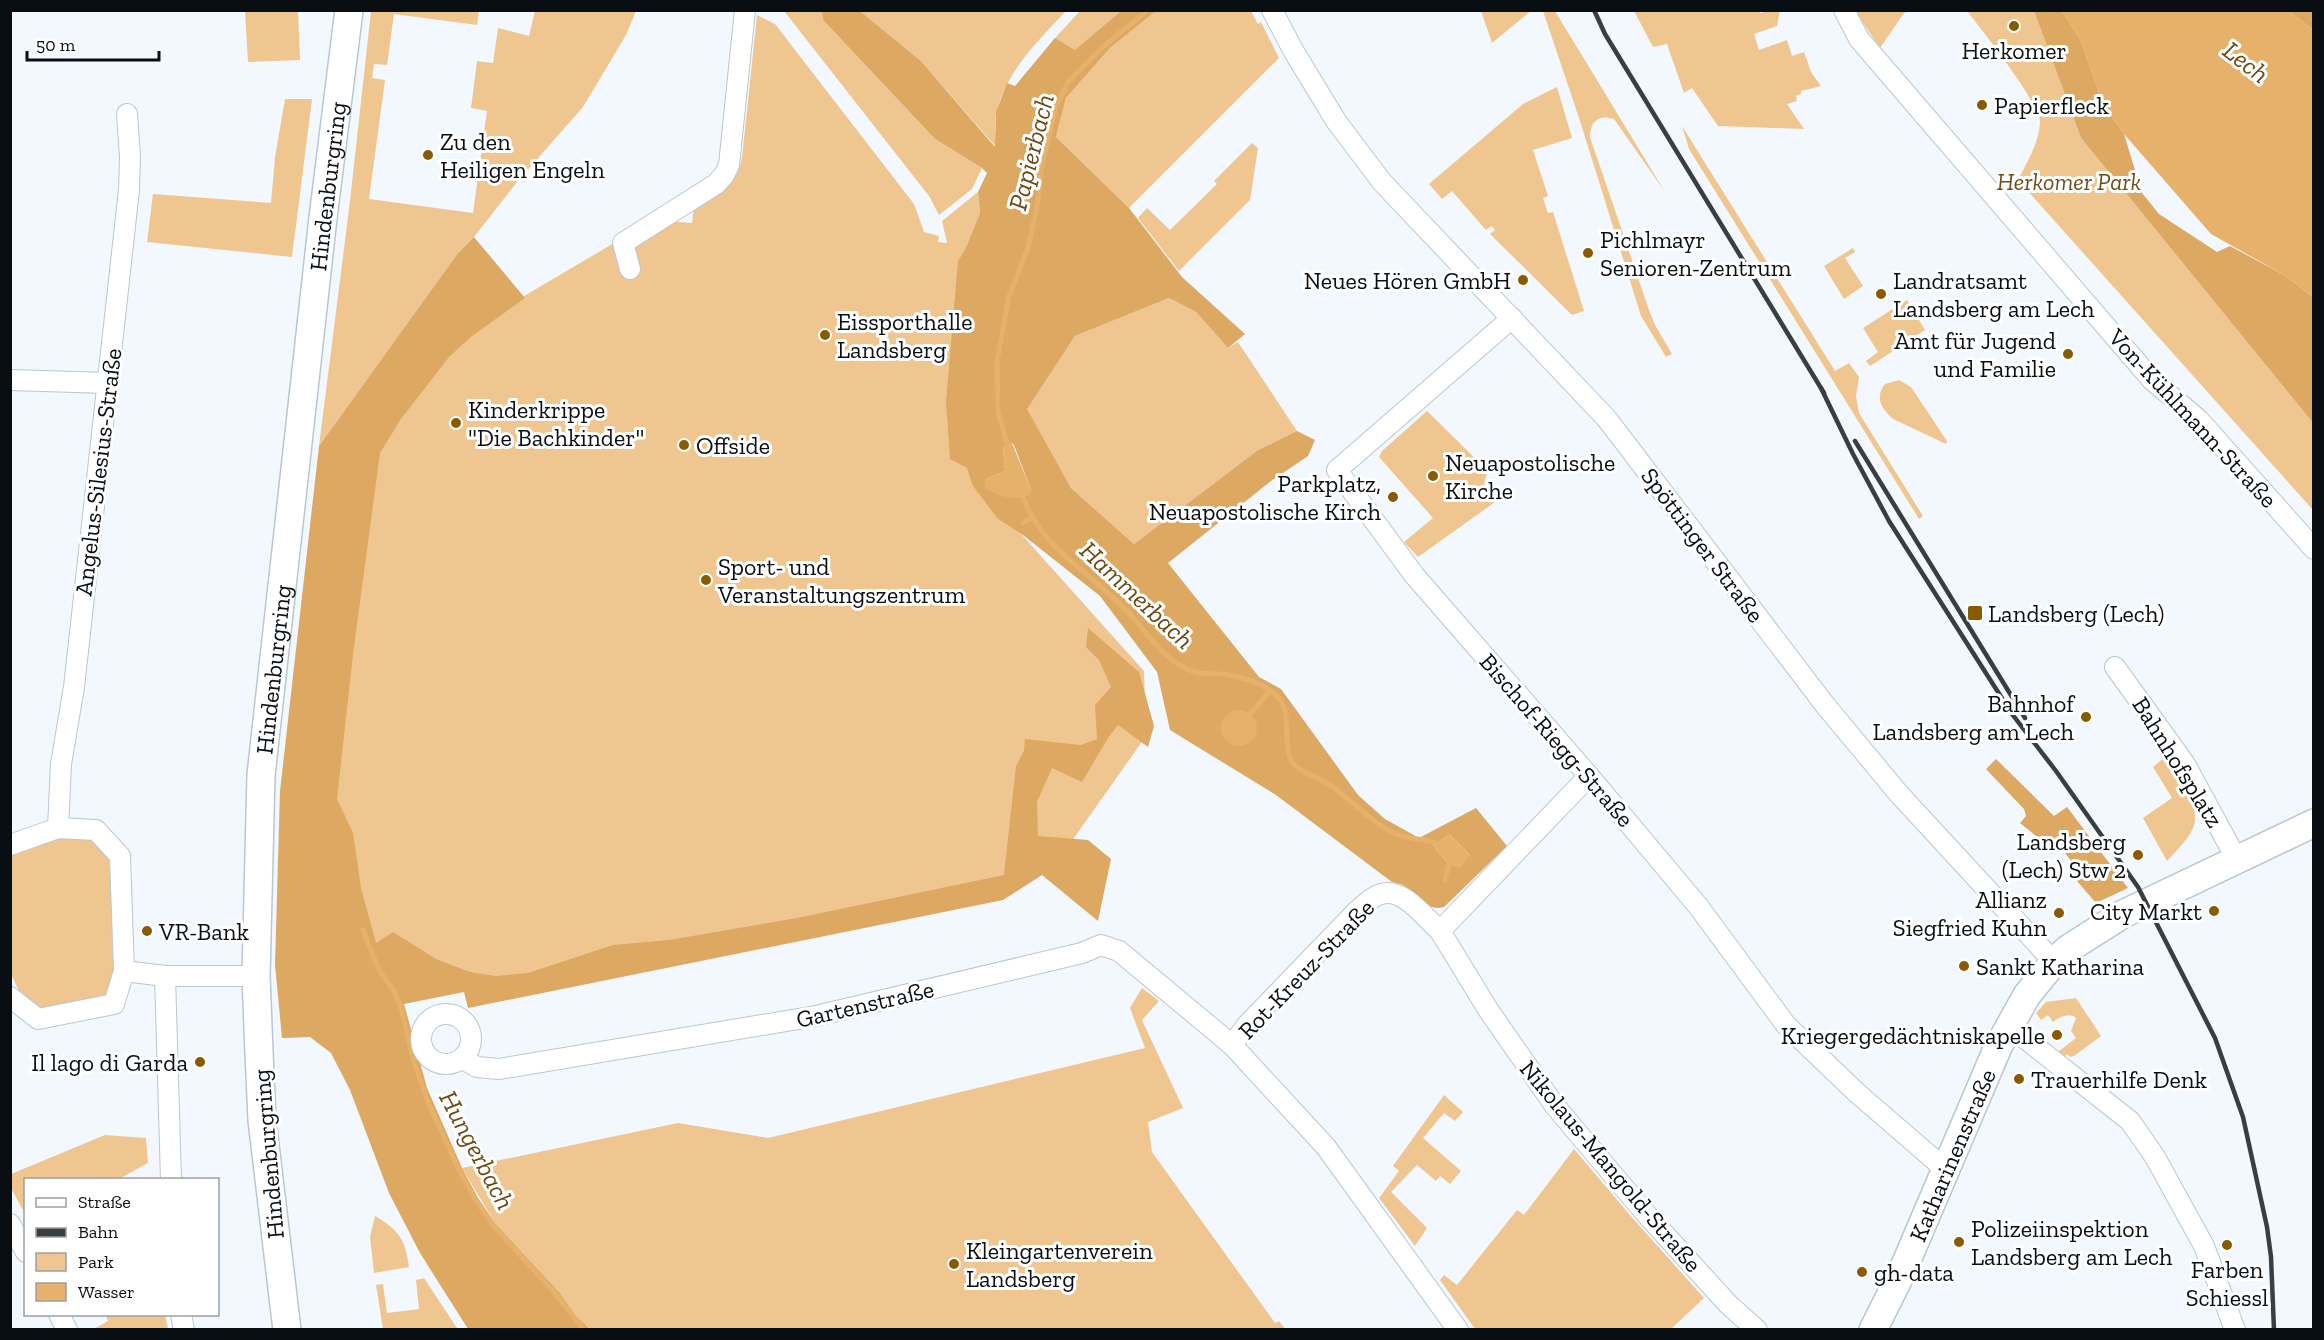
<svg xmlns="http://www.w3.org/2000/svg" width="2324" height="1340" viewBox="0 0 2324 1340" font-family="'Zilla Slab',serif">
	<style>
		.green { fill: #f0c690 }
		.forest { fill: #dda861; fill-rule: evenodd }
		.water { fill: #e6b16a }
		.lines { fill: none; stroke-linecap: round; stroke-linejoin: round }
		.stream { stroke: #e6b16a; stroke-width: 5 }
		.street-casing { stroke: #b8c7d4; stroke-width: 22 }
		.secondary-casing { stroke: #b8c7d4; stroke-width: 30 }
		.street { stroke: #fff; stroke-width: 20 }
		.secondary { stroke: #fff; stroke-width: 27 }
		.rail { stroke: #393e43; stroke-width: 4.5 }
		.poi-dot { fill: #8a5a01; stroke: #fff; stroke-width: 2 }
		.labels { text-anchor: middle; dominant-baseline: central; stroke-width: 6; stroke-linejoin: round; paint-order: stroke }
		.poi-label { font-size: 24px; fill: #090e13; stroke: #fff; text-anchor: start }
		.park-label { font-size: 24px; font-style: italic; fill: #704d17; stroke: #fff }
		.street-label { font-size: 24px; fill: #090e13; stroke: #fff }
		.water-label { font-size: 26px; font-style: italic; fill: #6c4912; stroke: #fff }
	</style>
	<rect width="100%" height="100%" fill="#f2f8fd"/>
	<g class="green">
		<polygon points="245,11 298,11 300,60 248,62"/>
		<polygon points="371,11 479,11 477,25 394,14 387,65 374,64 372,78 385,80 369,199 473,213 487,111 471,108 477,61 493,63 498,28 529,36 535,11 636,11 626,35 583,107 517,182 474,237 458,253 319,446 350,201"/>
		<polygon points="784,11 822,11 823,20 935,139 982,168 972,189 939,215 929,196"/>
		<path d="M860,11H1066C1039,40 1008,69 997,110C994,121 996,135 996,147L921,61Z"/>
		<polygon points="1080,11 1121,11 1075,51 1055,38"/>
		<polygon points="1156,11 1251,11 1258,24 1261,22 1279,58 1129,208 1056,137 1066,98 1110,48"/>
		<polygon points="1481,11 1481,10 1531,11 1492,43"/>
		<path d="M1543,11H1555L1665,192L1614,119C1599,114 1590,121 1590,137L1649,310L1655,325L1672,354L1666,357L1641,316L1580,121Z"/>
		<polygon points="1759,11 1760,13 1769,11 1780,11 1777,26 1754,34 1759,50 1787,40 1792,56 1804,52 1811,72 1821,86 1801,91 1801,94 1796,96 1797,101 1787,104 1804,129 1718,126 1692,88 1684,93 1667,44 1653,47 1634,11"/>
		<polygon points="1855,11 1910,11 1904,13 1880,48"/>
		<path d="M1967,11H2034L2081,138L2313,423V510L2018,180C2027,162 2039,143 2040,123C2041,104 1981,29 1967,11Z"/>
		<path d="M757,15L775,24L914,204L924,232L939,236L938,242L947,243L942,221L978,192L980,213L968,244L980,488L1144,671L1146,736L1062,855L1009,881L389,1000L323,807L366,452L418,381L492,315L653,220L692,223L694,208C718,194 736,188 742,158Z"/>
		<polygon points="1557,87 1572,138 1533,150 1548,196 1543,198 1548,213 1553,212 1584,311 1572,315 1490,234 1495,230 1492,226 1486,230 1452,191 1442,199 1429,184 1523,104"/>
		<polygon points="285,99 312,99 292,257 147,242 153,194 271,203 275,157"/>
		<polygon points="1682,126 1835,371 1849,363 1859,377 1856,396 1859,413 1923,516 1919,519 1689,149"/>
		<polygon points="1252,143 1258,148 1250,200 1179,271 1138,218 1147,208 1170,230 1217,184 1214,181"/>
		<polygon points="1853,248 1855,252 1845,258 1863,286 1844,299 1824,266"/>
		<polygon points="1169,298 1196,312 1228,348 1238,342 1297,431 1258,450 1134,544 1071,488 1026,409 1075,336"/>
		<polygon points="1907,300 1925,330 1870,366 1866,361 1878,352 1863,328"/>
		<path d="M1899,380L1911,387L1947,441L1946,444L1893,419C1882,409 1874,398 1885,384Z"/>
		<polygon points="1427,411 1488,471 1484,483 1495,502 1418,557 1404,542 1433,518 1379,457 1382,451"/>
		<path d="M2165,757C2176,773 2203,808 2193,828C2188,840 2176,851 2167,861L2143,818L2172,798L2153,767Z"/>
		<polygon points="61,836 92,839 109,858 115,971 105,995 41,1008 19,991 11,974 11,855"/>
		<polygon points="1142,988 1159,1001 1142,1020 1183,1108 1148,1122 1152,1152 1275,1323 1279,1321 1285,1329 590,1329 577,1317 559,1292 495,1223 462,1168 678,1123 768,1138 1145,1048 1130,1008"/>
		<path d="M2076,998L2101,1036L2074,1056L2070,1057L2067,1054L2062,1059L2054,1055L2076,1038L2071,1031L2076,1018C2070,1012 2059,1017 2053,1022L2048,1015L2041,1020L2036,1013L2046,1002Z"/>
		<polygon points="1444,1095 1463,1112 1455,1121 1444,1113 1423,1138 1461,1171 1450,1184 1440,1176 1436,1181 1417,1165 1391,1192 1427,1228 1415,1246 1379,1198 1399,1171 1393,1166"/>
		<polygon points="105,1135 146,1138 148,1163 119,1179 26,1180 25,1214 11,1188 11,1174"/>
		<polygon points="1574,1149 1629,1214 1704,1298 1671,1329 1475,1329 1440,1280 1444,1275 1457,1285 1517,1210 1524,1215"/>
		<path d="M375,1216C399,1230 405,1239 409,1267L374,1273L370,1237Z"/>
		<polygon points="424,1278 457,1328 383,1329 376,1285 383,1284 387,1313 419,1309 416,1280"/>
		<polygon points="105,1314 165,1315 168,1329 94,1329 108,1321"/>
	</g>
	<g class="forest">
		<path d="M822,11H860L921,61L995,147L996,112L1007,83L1015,86L1055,38L1075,50L1121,11H1156L1110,48L1066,98L1056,137L1129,208L1182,277L1245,334L1228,348L1196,312L1169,298L1075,336L1027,409L1071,488L1134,544L1258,450L1297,431L1315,440L1308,456L1271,481L1168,563L1259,677L1281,689L1358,795L1385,819L1419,838L1476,808L1507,846L1444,907C1426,912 1419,895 1406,887C1402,884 1396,883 1392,882L1276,795L1170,730L1157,672L1100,596L1023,535L998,519L973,486L967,468L950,459L946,402L958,261L966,248L980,213L978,192L987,173L982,168L935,139L823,20ZM1012,443L1014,445L1031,490L986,479L1005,471L1003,447ZM1223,720L1255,722V732L1223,733ZM1450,835L1470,855L1449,865L1433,845Z"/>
		<polygon points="2034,11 2062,11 2081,41 2103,104 2124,134 2142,193 2159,214 2217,252 2230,246 2284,275 2313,297 2313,423 2081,138"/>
		<polygon points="2289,11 2313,11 2313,30"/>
		<polygon points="474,237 525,298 472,336 449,357 401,419 380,453 353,654 337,799 353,833 361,888 376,943 393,932 436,959 470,972 495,976 528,973 613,945 669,940 797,918 1004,875 1016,766 1024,751 1025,739 1081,745 1097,739 1095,705 1111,687 1099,660 1086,647 1088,628 1139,672 1154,726 1148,747 1118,725 1108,738 1082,782 1052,768 1037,802 1038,836 1088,840 1111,859 1098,921 1042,875 1003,900 468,1008 464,992 404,1004 427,1088 462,1168 478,1198 495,1223 559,1292 577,1317 590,1329 468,1329 420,1253 389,1193 350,1090 331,1053 310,1037 282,1038 275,965 280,791 319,446 458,253"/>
		<polygon points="1996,759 2054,816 2067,807 2128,888 2096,903 2070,873 2072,862 2054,839 2046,844 2020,823 2026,816 2024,809 1986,769"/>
	</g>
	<g class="water">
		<polygon points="2062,11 2289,11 2313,30 2313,297 2284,275 2211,234 2124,134 2103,104 2081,41"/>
		<path d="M1012,443L1031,490L1029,495C1015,501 995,497 984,486L986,479L1005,471L1003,447Z"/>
		<circle cx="1239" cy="728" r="18"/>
		<polygon points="1450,835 1470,855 1460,868 1449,865 1433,845"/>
	</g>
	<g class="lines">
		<g class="stream">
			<polyline points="1009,451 998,412 997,361 1009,296 1028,248 1032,230 1038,202 1041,170 1056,106 1068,82 1104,46 1148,10"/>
			<path d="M1021,491C1035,542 1087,571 1122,606C1144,627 1158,655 1187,669C1199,675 1210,673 1223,674C1240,676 1264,683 1277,696C1294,712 1281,743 1292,762C1298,772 1317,777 1327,783C1351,798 1370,823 1396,834C1411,840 1427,839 1440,844"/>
			<polyline points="1023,523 1032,518"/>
			<polyline points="1249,715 1270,691"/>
			<polyline points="1445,880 1450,858"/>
			<polyline points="363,930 379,970 394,991 401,1008 414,1062"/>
			<polyline points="415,1065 428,1102 458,1168 475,1199 493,1225 554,1292 584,1330"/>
		</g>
		<defs>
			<g id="street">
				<polyline points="1272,10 1293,50 1336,121 1382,182 1607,419 1825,705 1899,794 2054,962"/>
				<polyline points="1844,10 1859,39 2152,380 2199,420 2314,549"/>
				<polyline points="630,269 623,243 716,184 724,175 729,165 745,10"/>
				<polyline points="1512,318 1337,470 1414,575 1589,776 1698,906 1786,1025 1857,1093 1945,1169"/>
				<polyline points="10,380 108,383"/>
				<polyline points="2115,667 2185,764 2237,860"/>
				<polyline points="58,828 61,764 74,687 129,190 130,157 127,114"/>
				<polyline points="10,845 58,828 96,830 120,856 124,971"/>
				<polyline points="1440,931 1489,1011 1555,1106 1647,1215 1728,1304 1757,1330"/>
				<polyline points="165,976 171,1180"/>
				<polyline points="10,997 38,1019 114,1004 124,971 165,976 256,976"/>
				<circle cx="446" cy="1039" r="25"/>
				<polyline points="2009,1026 2130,1121 2155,1157 2204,1246 2235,1330"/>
				<path d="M1232,1045L1247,1025L1357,911C1364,905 1371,897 1381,894C1403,887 1425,918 1440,931L1589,776"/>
				<polyline points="463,1059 477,1067 499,1069 816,1016 1082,953 1101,945 1119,951 1232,1045 1326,1147 1458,1330"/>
				<polyline points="10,1224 26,1252"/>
				<polyline points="59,1314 67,1330"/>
				<polyline points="181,1314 184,1330"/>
			</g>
			<g id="secondary">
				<path id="s1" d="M287,1330L262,1120L259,1052L256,976L261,775L323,218L349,10"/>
				<path id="s2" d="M1873,1330L1902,1272L1998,1047L2027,995L2054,962L2068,949L2123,914L2314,823"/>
			</g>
		</defs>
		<use href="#street" class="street-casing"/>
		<use href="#secondary" class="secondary-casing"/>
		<use href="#street" class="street"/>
		<use href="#secondary" class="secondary"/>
		<g class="rail">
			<polyline points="1594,10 1605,34 1824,393"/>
			<polyline points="1821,388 1853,454 1889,521 2012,714 2056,771 2138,887 2215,1038 2243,1117 2267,1227 2271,1257 2274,1330"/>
			<polyline points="1855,441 2025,718"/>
		</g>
	</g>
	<g class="poi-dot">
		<circle cx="2014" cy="26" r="6"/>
		<circle cx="1982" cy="105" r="6"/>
		<circle cx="428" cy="155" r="6"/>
		<circle cx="1588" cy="253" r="6"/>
		<circle cx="1523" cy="280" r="6"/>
		<circle cx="1881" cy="294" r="6"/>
		<circle cx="825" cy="335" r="6"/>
		<circle cx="2068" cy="354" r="6"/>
		<circle cx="456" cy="423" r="6"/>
		<circle cx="684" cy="445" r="6"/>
		<circle cx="1433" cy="476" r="6"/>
		<circle cx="1393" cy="497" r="6"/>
		<circle cx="706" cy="580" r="6"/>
		<rect x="1967" y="605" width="16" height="16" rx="3"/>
		<circle cx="2086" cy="717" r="6"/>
		<circle cx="2138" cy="855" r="6"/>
		<circle cx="2214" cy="911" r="6"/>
		<circle cx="2059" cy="913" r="6"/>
		<circle cx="147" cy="931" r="6"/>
		<circle cx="1964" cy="966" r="6"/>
		<circle cx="2057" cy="1035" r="6"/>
		<circle cx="200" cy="1062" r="6"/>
		<circle cx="2019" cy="1079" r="6"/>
		<circle cx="1959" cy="1242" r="6"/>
		<circle cx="2227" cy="1245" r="6"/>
		<circle cx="954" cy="1264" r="6"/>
		<circle cx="1862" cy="1272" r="6"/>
	</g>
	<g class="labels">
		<g class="poi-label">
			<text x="2014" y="50" text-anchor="middle">Herkomer</text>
			<text x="1994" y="105">Papierfleck</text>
			<text x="440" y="141">Zu den<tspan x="440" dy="28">Heiligen Engeln</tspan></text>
			<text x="1600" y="239">Pichlmayr<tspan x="1600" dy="28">Senioren-Zentrum</tspan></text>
			<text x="1511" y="280" text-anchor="end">Neues Hören GmbH</text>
			<text x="1893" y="280">Landratsamt<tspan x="1893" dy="28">Landsberg am Lech</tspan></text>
			<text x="837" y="321">Eissporthalle<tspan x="837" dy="28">Landsberg</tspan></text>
			<text x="2056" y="340" text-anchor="end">Amt für Jugend<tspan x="2056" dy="28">und Familie</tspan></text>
			<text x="468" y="409">Kinderkrippe<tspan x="468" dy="28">"Die Bachkinder"</tspan></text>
			<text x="696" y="445">Offside</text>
			<text x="1445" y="462">Neuapostolische<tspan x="1445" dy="28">Kirche</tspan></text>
			<text x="1381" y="483" text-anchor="end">Parkplatz,<tspan x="1381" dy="28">Neuapostolische Kirch</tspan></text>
			<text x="718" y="566">Sport- und<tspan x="718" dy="28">Veranstaltungszentrum</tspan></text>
			<text x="1988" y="613">Landsberg (Lech)</text>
			<text x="2074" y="703" text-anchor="end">Bahnhof<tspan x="2074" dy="28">Landsberg am Lech</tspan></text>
			<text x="2126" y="841" text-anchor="end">Landsberg<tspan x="2126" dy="28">(Lech) Stw 2</tspan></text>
			<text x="2047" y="899" text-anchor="end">Allianz<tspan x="2047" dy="28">Siegfried Kuhn</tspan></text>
			<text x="2202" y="911" text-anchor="end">City Markt</text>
			<text x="159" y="931">VR-Bank</text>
			<text x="1976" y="966">Sankt Katharina</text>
			<text x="2045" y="1035" text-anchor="end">Kriegergedächtniskapelle</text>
			<text x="188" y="1062" text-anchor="end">Il lago di Garda</text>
			<text x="2031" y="1079">Trauerhilfe Denk</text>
			<text x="1971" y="1228">Polizeiinspektion<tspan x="1971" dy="28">Landsberg am Lech</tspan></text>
			<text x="966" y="1250">Kleingartenverein<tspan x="966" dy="28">Landsberg</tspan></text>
			<text x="2227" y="1269" text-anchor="middle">Farben<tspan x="2227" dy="28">Schiessl</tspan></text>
			<text x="1874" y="1272">gh-data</text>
		</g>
		<g class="park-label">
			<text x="2069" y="181">Herkomer Park</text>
		</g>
		<g class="street-label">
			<text stroke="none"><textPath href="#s1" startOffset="1149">Hindenburgring</textPath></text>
			<text transform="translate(2193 418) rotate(47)">Von-Kühlmann-Straße</text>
			<text transform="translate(98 472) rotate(-83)">Angelus-Silesius-Straße</text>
			<text transform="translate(1703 545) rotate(53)">Spöttinger Straße</text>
			<text stroke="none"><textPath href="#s1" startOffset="663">Hindenburgring</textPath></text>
			<text transform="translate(1557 740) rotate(49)">Bischof-Riegg-Straße</text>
			<text transform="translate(2178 762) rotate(58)">Bahnhofsplatz</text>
			<text transform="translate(1306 969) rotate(-46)">Rot-Kreuz-Straße</text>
			<text transform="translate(865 1004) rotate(-13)">Gartenstraße</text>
			<text transform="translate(268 1154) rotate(-95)">Hindenburgring</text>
			<text stroke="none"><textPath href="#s2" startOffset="192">Katharinenstraße</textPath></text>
			<text transform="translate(1611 1166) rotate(50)">Nikolaus-Mangold-Straße</text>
		</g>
		<g class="water-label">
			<text transform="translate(2246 62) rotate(38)">Lech</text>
			<text transform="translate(1031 152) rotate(-76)">Papierbach</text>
			<text transform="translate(1137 595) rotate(43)">Hammerbach</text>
			<text transform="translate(477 1150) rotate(62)">Hungerbach</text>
		</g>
	</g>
	<rect width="2324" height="1340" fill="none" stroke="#090e13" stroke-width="24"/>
	<rect x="24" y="1178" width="195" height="138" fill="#ffffff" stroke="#9d9fa1" stroke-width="1.5"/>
	<rect x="36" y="1198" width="30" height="9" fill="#ffffff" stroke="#9d9fa1" stroke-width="1.5"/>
	<text x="78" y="1208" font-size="18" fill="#090e13">Straße</text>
	<rect x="36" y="1228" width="30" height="9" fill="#393e43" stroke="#9d9fa1" stroke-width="1.5"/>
	<text x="78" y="1238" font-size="18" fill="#090e13">Bahn</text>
	<rect x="36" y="1253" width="30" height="18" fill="#f0c690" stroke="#9d9fa1" stroke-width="1.5"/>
	<text x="78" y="1268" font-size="18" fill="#090e13">Park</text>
	<rect x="36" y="1283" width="30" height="18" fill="#e6b16a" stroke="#9d9fa1" stroke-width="1.5"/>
	<text x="78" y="1298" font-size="18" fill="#090e13">Wasser</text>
	<path d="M27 51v9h132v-9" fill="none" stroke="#090e13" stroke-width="3"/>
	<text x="36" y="51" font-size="18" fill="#090e13" stroke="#ffffff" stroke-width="4.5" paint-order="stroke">50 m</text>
</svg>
